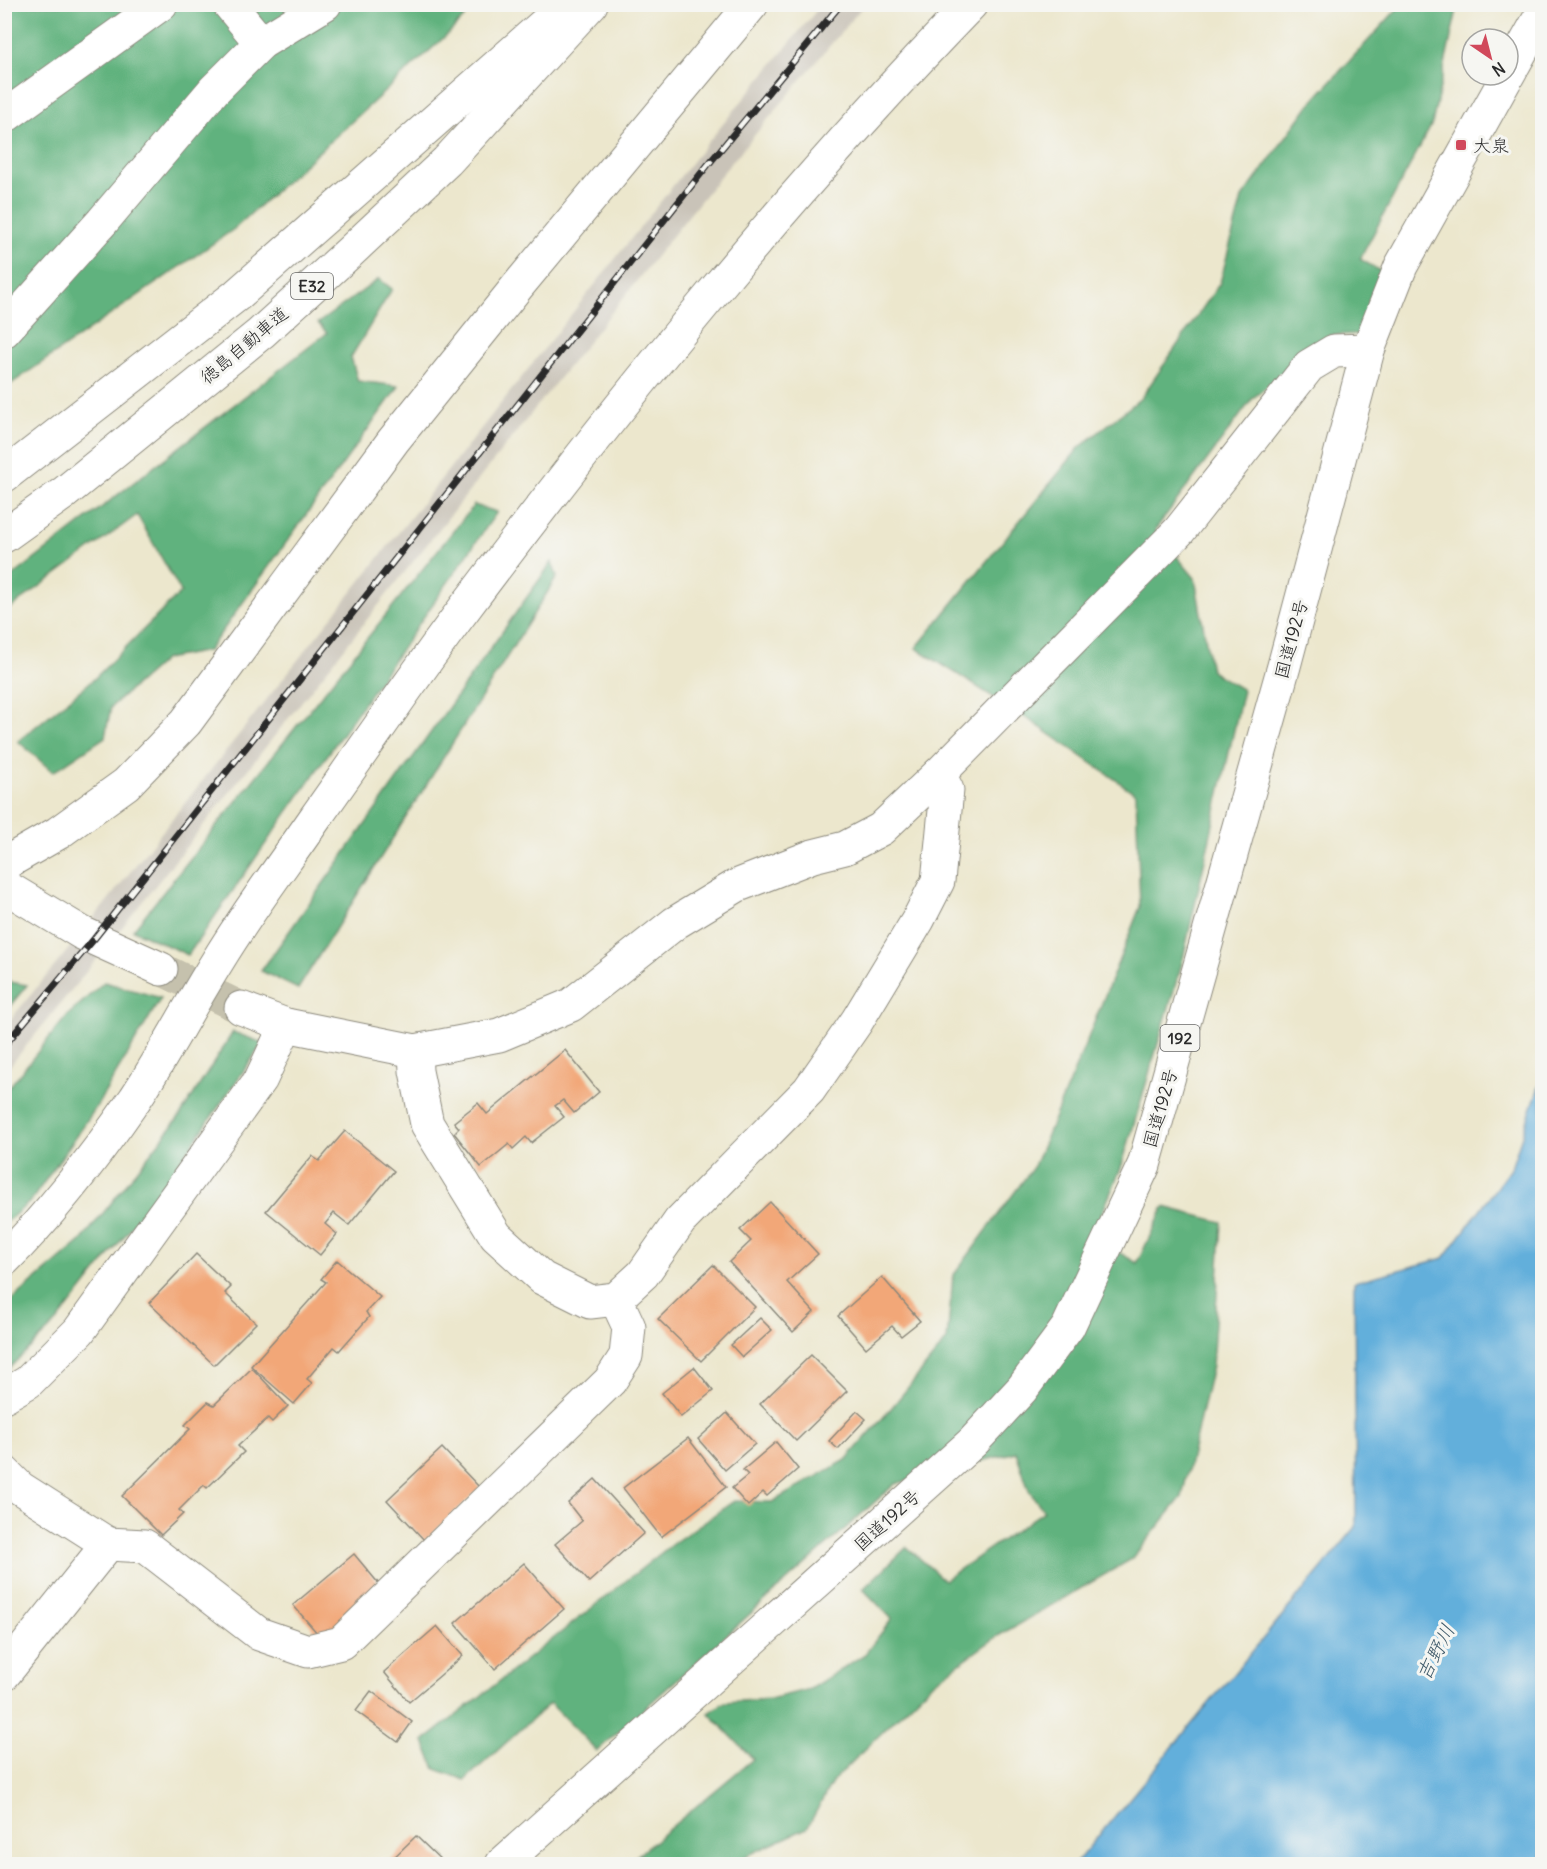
<svg xmlns="http://www.w3.org/2000/svg" width="1547" height="1869" viewBox="0 0 1547 1869" font-family="Delius,'Klee One',sans-serif">
	<style>
		.industrial { fill: #c9c3b8 }
		.forest { fill: #61b27e; stroke: #466e54; stroke-width: 1.5 }
		.water { fill: #62afdb; stroke: #466d83; stroke-width: 1.5 }
		.building { fill: #f2a778 }
		.lines { fill: none; stroke-linecap: round; stroke-linejoin: round }
		.street-tunnel { stroke: #c5c1ad; stroke-width: 33; stroke-dasharray: 33 16; stroke-linecap: butt }
		.street-casing { stroke: #8c897c; stroke-width: 35 }
		.secondary-casing { stroke: #8c897c; stroke-width: 35 }
		.highway-casing { stroke: #8c897c; stroke-width: 35 }
		.street { stroke: #fff; stroke-width: 33 }
		.secondary { stroke: #fff; stroke-width: 33 }
		.highway { stroke: #fff; stroke-width: 33 }
		.rail-casing { stroke: #2b2b2b; stroke-width: 7 }
		.rail { stroke: #f6f6f2; stroke-width: 4.5; stroke-dasharray: 14; stroke-linecap: butt }
		.poi-dot { fill: #d1495b; stroke: #f6f6f2; stroke-width: 2 }
		.labels { text-anchor: middle; dominant-baseline: central; stroke-width: 6; stroke-linejoin: round; paint-order: stroke }
		.shield { fill: #f6f6f2; stroke: #686867; stroke-width: 1.5 }
		.shield-label { font-size: 16px; font-weight: bold; fill: #2b2b2b }
		.poi-label { font-size: 18px; fill: #2b2b2b; stroke: #f6f6f2; text-anchor: start }
		.street-label { font-size: 18px; fill: #2b2b2b; stroke: #f6f6f2 }
		.water-label { font-size: 20px; font-style: italic; fill: #3e5969; stroke: #f6f6f2 }
	</style>
	<rect width="100%" height="100%" fill="#f6f6f2"/>
	<filter id="ink" filterUnits="userSpaceOnUse"><feTurbulence type="fractalNoise" baseFrequency=".0167" numOctaves="2"/><feDisplacementMap in="SourceGraphic" scale="12" xChannelSelector="R" yChannelSelector="G"/><feConvolveMatrix kernelMatrix="1 2 1 2 8 2 1 2 1" color-interpolation-filters="sRGB"/></filter>
	<filter id="wash" filterUnits="userSpaceOnUse"><feTurbulence type="fractalNoise" baseFrequency=".008" numOctaves="4" result="noise"/><feDisplacementMap in="SourceGraphic" scale="24" xChannelSelector="R" yChannelSelector="G"/><feGaussianBlur stdDeviation="1.35" result="paint"/><feColorMatrix in="noise" values="0 0 0 0 0 0 0 0 0 0 0 0 0 0 0 0 0 1.4 0 .05"/><feComposite in="paint" operator="in"/></filter>
	<g filter="url(#wash)">
		<rect width="100%" height="100%" fill="#ece7cd"/>
		<polygon class="industrial" points="821,5 864,5 721,175 108,945 5,1072 5,1026 82,933 695,158"/>
		<g class="forest">
			<polygon points="5,5 476,5 449,33 234,229 5,388"/>
			<polygon points="1401,5 1458,5 1432,124 1360,259 1384,273 1362,334 1331,335 1253,398 1155,530 1195,578 1211,671 1243,690 1182,963 1121,1168 1092,1237 1137,1263 1164,1207 1222,1222 1212,1366 1182,1497 1132,1559 998,1636 931,1684 833,1781 807,1828 729,1864 627,1864 753,1759 709,1713 725,1702 770,1699 810,1689 865,1654 892,1619 863,1589 907,1547 944,1580 1044,1511 1029,1491 1016,1452 895,1484 597,1751 550,1703 465,1780 435,1769 424,1741 675,1542 734,1501 772,1502 846,1460 888,1412 947,1340 953,1276 1034,1166 1088,1038 1140,907 1136,794 1031,721 916,648 1079,448 1141,398 1220,283 1242,198 1309,105"/>
			<polygon points="379,279 392,289 351,357 358,381 399,386 208,651 165,659 111,707 105,737 53,772 18,741 94,679 181,592 137,515 5,612 5,582 327,333 318,323"/>
			<polygon points="474,505 497,512 188,955 133,930"/>
			<polygon points="552,562 557,577 298,989 261,971"/>
			<polygon points="5,981 27,985 5,1012 4,981"/>
			<polygon points="104,982 161,998 95,1109 31,1201 5,1223 5,1092 67,1016"/>
			<polygon points="233,1032 263,1043 156,1196 57,1322 5,1372 5,1306 81,1241 180,1116"/>
		</g>
		<polygon class="water" points="1542,1078 1542,1864 1075,1864 1356,1527 1354,1282 1444,1258 1511,1168"/>
		<g id="blocks">
			<g class="building">
				<polygon points="565,1050 599,1092 574,1113 563,1100 555,1106 564,1117 531,1143 526,1137 513,1149 509,1144 481,1167 454,1133 459,1128 454,1122 478,1103 487,1114"/>
				<polygon points="345,1131 394,1171 349,1225 334,1213 325,1224 337,1234 320,1255 266,1211 312,1156 319,1161"/>
				<polygon points="770,1202 818,1254 787,1282 814,1312 793,1332 729,1262 751,1241 740,1230"/>
				<polygon points="196,1254 231,1287 225,1293 256,1323 214,1365 149,1303"/>
				<polygon points="337,1260 380,1297 366,1312 369,1317 339,1351 334,1347 307,1379 312,1383 294,1404 251,1366 326,1282 321,1279"/>
				<polygon points="713,1265 755,1307 701,1361 658,1319"/>
				<polygon points="882,1277 920,1321 901,1336 892,1326 866,1348 838,1316"/>
				<polygon points="760,1318 772,1330 742,1357 731,1345"/>
				<polygon points="811,1355 847,1391 796,1441 760,1404"/>
				<polygon points="694,1367 713,1391 681,1417 662,1393"/>
				<polygon points="252,1368 288,1406 272,1422 268,1418 238,1446 244,1452 207,1488 204,1485 179,1510 183,1514 161,1535 122,1496 190,1429 185,1425 208,1402 214,1405"/>
				<polygon points="857,1411 866,1419 838,1449 829,1441"/>
				<polygon points="727,1413 755,1444 725,1470 698,1439"/>
				<polygon points="688,1438 726,1487 661,1537 623,1488"/>
				<polygon points="776,1442 798,1469 767,1496 763,1492 748,1506 732,1488 748,1475 743,1470"/>
				<polygon points="442,1448 480,1488 425,1541 387,1500"/>
				<polygon points="595,1479 644,1533 589,1582 555,1544 582,1521 568,1503"/>
				<polygon points="354,1554 384,1590 324,1641 293,1605"/>
				<polygon points="524,1563 564,1609 495,1669 455,1623"/>
				<polygon points="437,1626 463,1656 409,1702 384,1672"/>
				<polygon points="371,1691 412,1722 398,1742 356,1711"/>
				<polygon points="416,1836 445,1864 387,1864"/>
			</g>
		</g>
	</g>
	<g filter="url(#ink)">
		<use href="#blocks" fill-opacity="0" stroke="#8c897c" stroke-width="1.5"/>
		<g class="lines">
			<polyline class="street-tunnel" points="161,969 241,1008"/>
			<defs>
				<g id="street">
					<polyline points="229,4 261,43"/>
					<polyline points="4,117 161,4"/>
					<polyline points="4,331 102,222 214,90 261,43 325,4"/>
					<polyline points="4,886 82,933 161,969"/>
					<polyline points="241,1008 286,1025 415,1051 499,1035 571,1005 675,923 736,886 813,856 845,848 881,829 939,774 1179,531 1309,366 1334,351 1368,350"/>
					<polyline points="415,1051 416,1071 427,1124 496,1236 542,1278 590,1302 616,1299 643,1274 680,1221 809,1090 857,1021 918,920 938,881 947,790 939,774"/>
					<polyline points="4,1396 28,1382 79,1331 261,1079 286,1025"/>
					<polyline points="4,1472 20,1488 108,1544"/>
					<polyline points="4,1674 108,1544 145,1546 259,1634 308,1651 341,1643 610,1381 626,1356 629,1327 616,1299"/>
				</g>
				<polyline id="secondary" points="4,864 58,833 126,784 186,722 393,441 517,287 752,4"/>
				<g id="highway">
					<polyline points="4,476 237,295 557,13"/>
					<polyline points="4,536 64,493 261,333 351,251 447,161 591,4"/>
					<path d="M4,1260C53,1212 96,1155 135,1099C164,1055 189,1007 217,962C247,912 283,865 316,817C365,748 413,677 464,609C622,399 788,193 971,4"/>
					<polyline points="502,1864 973,1442 1022,1389 1068,1327 1144,1165 1284,666 1368,350 1401,266 1542,14"/>
				</g>
			</defs>
			<use href="#street" class="street-casing"/>
			<use href="#secondary" class="secondary-casing"/>
			<use href="#highway" class="highway-casing"/>
			<use href="#street" class="street"/>
			<use href="#secondary" class="secondary"/>
			<use href="#highway" class="highway"/>
			<defs>
				<polyline id="rail" points="4,1046 94,939 707,166 841,4"/>
			</defs>
			<use href="#rail" class="rail-casing"/>
			<use href="#rail" class="rail"/>
		</g>
	</g>
	<rect class="poi-dot" x="1455" y="139" width="12" height="12" rx="3"/>
	<g class="labels">
		<g class="shield">
			<rect x="291" y="273" width="42" height="26" rx="4.5"/>
			<rect x="1160.5" y="1025" width="39" height="26" rx="4.5"/>
		</g>
		<g class="shield-label">
			<text x="312" y="286">E32</text>
			<text x="1180" y="1038">192</text>
		</g>
		<g class="poi-label">
			<text x="1473" y="145">大泉</text>
		</g>
		<g class="street-label">
			<text transform="translate(244 345) rotate(-40)">徳島自動車道</text>
			<text transform="translate(1291 639) rotate(-75)">国道192号</text>
			<text transform="translate(1160 1108) rotate(-74)">国道192号</text>
			<text transform="translate(887 1520) rotate(-42)">国道192号</text>
		</g>
		<g class="water-label">
			<text transform="translate(1435 1652) rotate(-63)">吉野川</text>
		</g>
	</g>
	<rect width="1547" height="1869" fill="none" stroke="#f6f6f2" stroke-width="24"/>
	<g transform="translate(1490 57) rotate(145)"><circle r="28" fill="#f6f6f2" stroke="#a5a5a2" stroke-width="1.5"/>
	<path d="M0-4.5L10 22L0 15L-10 22Z" fill="#d1495b"/>
	<text y="-9" font-size="16" font-weight="bold" text-anchor="middle" fill="#2b2b2b">N</text>
	</g>
</svg>
